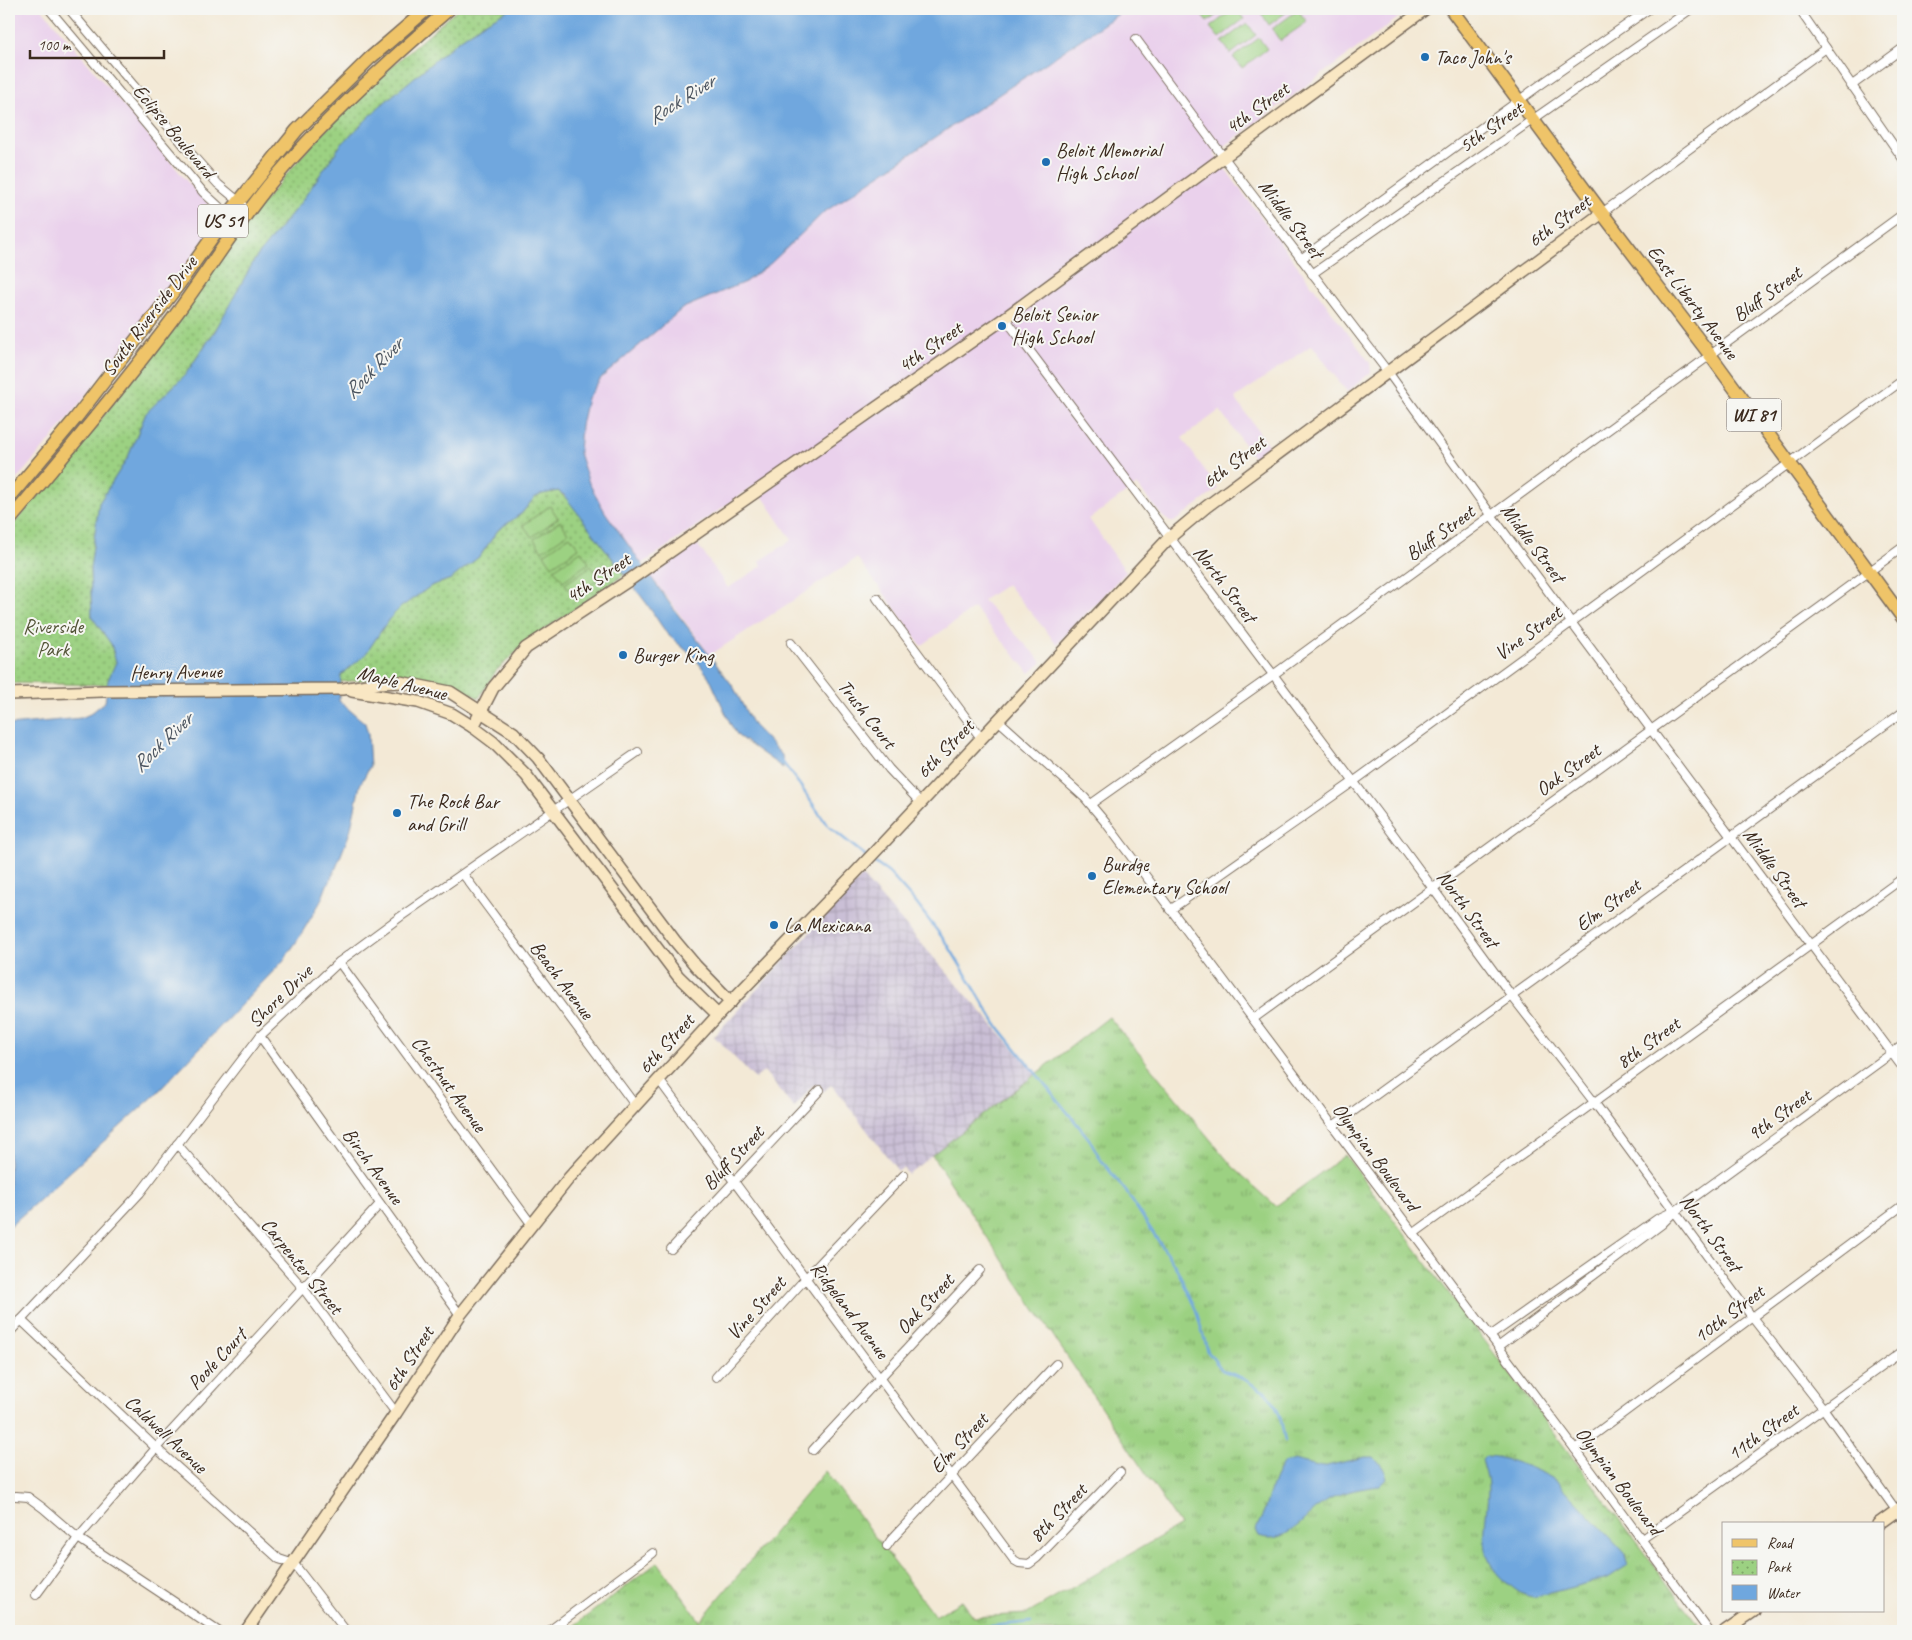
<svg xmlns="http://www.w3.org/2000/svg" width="1912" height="1640" viewBox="0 0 1912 1640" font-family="Caveat,sans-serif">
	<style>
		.built { fill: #ead1ec }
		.industrial { fill: url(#industrial-grid) }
		.grass { fill: url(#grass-tufts); stroke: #6c7e50 }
		.park { fill: url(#park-dots); stroke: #6c7e50 }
		.pitch { fill: #9cd182; stroke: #6c7e50 }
		.water { fill: #6fa7de; stroke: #55687e }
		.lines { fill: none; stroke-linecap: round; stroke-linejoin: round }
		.stream { stroke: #6fa7de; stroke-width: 2.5 }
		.street-casing { stroke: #7b6d5e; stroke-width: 10 }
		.secondary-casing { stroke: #7b6d5e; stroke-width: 14 }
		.primary-casing { stroke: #7b6d5e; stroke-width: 15 }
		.street { stroke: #fff; stroke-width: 8 }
		.secondary { stroke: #f9e7c3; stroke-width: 11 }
		.primary { stroke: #efc469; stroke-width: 12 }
		.poi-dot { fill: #1f6fb2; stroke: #f6f6f2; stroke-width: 2 }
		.labels { text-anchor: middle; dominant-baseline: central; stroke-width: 4; stroke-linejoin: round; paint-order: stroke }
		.shield { fill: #f6f6f2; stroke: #73675e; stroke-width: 1 }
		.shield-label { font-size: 19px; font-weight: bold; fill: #3b2a1e }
		.poi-label { font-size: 20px; fill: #3b2a1e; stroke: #f6f6f2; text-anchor: start }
		.street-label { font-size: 20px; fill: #3b2a1e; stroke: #f6f6f2 }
		.park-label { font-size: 20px; fill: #535437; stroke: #f6f6f2 }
		.water-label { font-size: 21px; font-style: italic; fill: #4d5661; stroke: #f6f6f2 }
	</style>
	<defs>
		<pattern id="industrial-grid" width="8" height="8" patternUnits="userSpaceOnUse" patternTransform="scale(1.25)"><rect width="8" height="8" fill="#cabfd6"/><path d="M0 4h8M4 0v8" fill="none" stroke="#aea4b7"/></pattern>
		<pattern id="grass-tufts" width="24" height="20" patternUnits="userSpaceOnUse" patternTransform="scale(1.25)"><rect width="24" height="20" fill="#9cd182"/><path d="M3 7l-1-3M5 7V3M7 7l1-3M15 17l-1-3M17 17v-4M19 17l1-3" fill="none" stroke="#80aa6a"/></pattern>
		<pattern id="park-dots" width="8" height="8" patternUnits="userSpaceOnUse" patternTransform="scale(1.25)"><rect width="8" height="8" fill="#9cd182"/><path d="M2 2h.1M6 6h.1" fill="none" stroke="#80aa6a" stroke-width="1.8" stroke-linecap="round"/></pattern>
	</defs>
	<rect width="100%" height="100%" fill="#f6f6f2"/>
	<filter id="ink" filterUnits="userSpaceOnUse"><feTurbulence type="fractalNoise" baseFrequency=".02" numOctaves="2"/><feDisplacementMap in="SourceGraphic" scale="10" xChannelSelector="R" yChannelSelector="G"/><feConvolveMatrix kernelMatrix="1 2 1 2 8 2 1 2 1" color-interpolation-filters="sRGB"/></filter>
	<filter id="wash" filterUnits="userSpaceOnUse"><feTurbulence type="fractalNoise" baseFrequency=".0096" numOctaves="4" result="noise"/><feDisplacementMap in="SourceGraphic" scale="20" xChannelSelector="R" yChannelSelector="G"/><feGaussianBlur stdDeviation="1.12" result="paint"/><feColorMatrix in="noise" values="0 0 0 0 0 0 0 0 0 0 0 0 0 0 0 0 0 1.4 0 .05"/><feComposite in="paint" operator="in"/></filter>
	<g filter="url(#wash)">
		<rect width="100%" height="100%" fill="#f3e9d6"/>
		<g class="built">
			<polygon points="9,9 42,9 191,186 210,205 214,218 212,230 142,324 54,436 9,488"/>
			<polygon points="1126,9 1410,9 1214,154 1370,363 1371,372 1347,392 1312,345 1235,398 1271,449 1255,460 1220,410 1182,438 1218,489 1174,522 1170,522 1162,516 1137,485 1089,519 1126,572 1057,644 1007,584 983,600 1042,662 1030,673 974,608 921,646 886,596 857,558 710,655 650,575 695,541 728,588 762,566 760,561 792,540 755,485 642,564 605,512 589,483 579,453 581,425 587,398 593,387 614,366 683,308 745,282 771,263 823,213"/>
		</g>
		<polygon class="industrial" points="862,876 1036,1074 908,1174 903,1168 898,1171 837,1091 831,1085 823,1092 818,1086 813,1085 794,1108 764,1071 755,1079 714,1036"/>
		<polygon class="grass" points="1109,1017 1233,1167 1276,1206 1345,1155 1703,1631 567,1631 658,1562 700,1621 825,1471 935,1616 962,1601 974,1617 1027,1614 1180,1525 932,1155"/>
		<g class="park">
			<path d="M458,9H510L486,22L458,41L380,106L340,146L301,202L255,259L237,297L185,375L146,413L128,457L99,503L90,569L92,617L111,644L116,662L108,685L9,683V530C46,486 84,442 119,396C180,316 236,232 302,156C350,102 404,55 458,9Z"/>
			<polygon points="558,491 573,505 624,575 532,638 496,671 479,698 447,682 409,676 339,682 341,675 365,655 389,619 401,607 431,586 451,579 480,556 498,530 522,513 534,498 542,494"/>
		</g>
		<g class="pitch">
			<polygon points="1201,9 1225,9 1207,22 1198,11"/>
			<polygon points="1234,9 1236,9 1244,19 1219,38 1210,27"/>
			<polygon points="1267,9 1291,9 1269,25 1261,13"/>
			<polygon points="1298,10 1307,22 1280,41 1272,29"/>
			<polygon points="1247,23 1256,35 1231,54 1222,42"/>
			<polygon points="1259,38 1267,49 1242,68 1233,57"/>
			<polygon points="550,506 558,518 532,537 523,525"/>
			<polygon points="560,521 568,533 542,551 534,539"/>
			<polygon points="570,536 579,548 552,566 544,554"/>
			<polygon points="581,551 589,563 563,581 554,569"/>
			<polygon points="591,566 600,578 574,597 565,584"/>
		</g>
		<g class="water">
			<polygon points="510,9 1126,9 823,213 771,263 745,282 683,308 601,378 587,398 581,425 579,453 589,483 605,512 673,608 733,686 753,725 782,755 783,768 738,736 731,725 709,677 695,658 667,634 647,604 564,495 558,491 542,494 534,498 522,513 498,530 480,556 451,579 431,586 401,607 389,619 365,655 341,675 339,701 365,723 368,734 370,766 360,785 350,832 334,873 327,885 321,901 297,941 283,961 155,1095 9,1227 9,725 81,718 90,714 105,702 108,680 116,662 111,644 92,617 90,569 99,503 128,457 146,413 185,375 215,331 255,259 301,202 340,146 380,106 458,41 486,22"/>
			<path d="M1486,1456C1505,1456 1541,1471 1557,1481L1624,1552L1628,1565L1608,1578L1534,1597C1522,1596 1516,1590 1507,1583C1473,1556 1488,1524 1488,1487C1488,1478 1484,1469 1482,1460Z"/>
			<path d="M1365,1457H1374C1381,1464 1385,1469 1387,1479L1380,1486C1363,1488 1346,1491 1331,1498C1308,1510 1289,1547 1259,1536L1256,1530C1258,1523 1262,1518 1264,1511C1270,1494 1272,1478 1284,1463L1294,1460L1322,1467Z"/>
		</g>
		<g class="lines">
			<g class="stream">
				<polyline points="781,760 799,784 827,825 866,856"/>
				<polyline points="872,861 889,873 916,903 948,945 996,1024 1090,1140 1101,1160 1125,1190 1177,1269 1196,1310 1208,1352 1222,1370 1242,1378 1265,1392 1273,1401 1280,1416 1285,1441"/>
				<polyline points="961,1631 973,1628 1031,1622"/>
			</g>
		</g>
	</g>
	<g filter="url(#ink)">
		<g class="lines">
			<defs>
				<g id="street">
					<polyline points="49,9 203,192 239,225"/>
					<polyline points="69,9 194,157 218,184 242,204"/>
					<polyline points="1799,9 1903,159"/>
					<polyline points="1136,39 1231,167 1388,372 1492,516 1903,1068"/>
					<polyline points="1851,86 1903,48"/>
					<polyline points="1602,213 1826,48"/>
					<polyline points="1301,259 1540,85 1649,9"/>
					<polyline points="1312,274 1691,9"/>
					<polyline points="1005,318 1393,834 1511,995 1594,1102 1752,1317 1823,1408 1903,1520"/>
					<polyline points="877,598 981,738"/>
					<polyline points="791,643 889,769 920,802"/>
					<polyline points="998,720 1085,798 1106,823 1575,1449 1709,1631"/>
					<polyline points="1091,804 1273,675 1903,214"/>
					<polyline points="463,874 635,1105"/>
					<polyline points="1170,910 1353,782 1903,380"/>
					<polyline points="339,962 532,1225"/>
					<polyline points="1253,1019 1903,547"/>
					<polyline points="260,1036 460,1315"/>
					<polyline points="659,1080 1014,1560 1019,1563 1029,1564 1037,1558 1120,1472"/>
					<polyline points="1333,1126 1903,712"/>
					<polyline points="177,1144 303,1288 396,1413"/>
					<polyline points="1413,1234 1903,878"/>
					<polyline points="671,1249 820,1090"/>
					<polyline points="21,1320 156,1448 279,1559 294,1564 346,1631"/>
					<polyline points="9,1333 140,1193 260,1036 339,962 400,917 638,752"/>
					<polyline points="1490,1336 1657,1219 1670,1213"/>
					<polyline points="1498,1347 1662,1224 1674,1212 1903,1045"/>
					<polyline points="716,1377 806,1278 904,1175"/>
					<polyline points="1575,1449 1903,1205"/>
					<polyline points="813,1450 980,1270"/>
					<polyline points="16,1496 28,1497 43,1508 78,1538 218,1631"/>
					<polyline points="1642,1539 1903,1351"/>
					<polyline points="887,1546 891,1540 1056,1364"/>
					<polyline points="36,1595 78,1538 156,1448 380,1204"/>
					<polyline points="549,1631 653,1553"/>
				</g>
				<g id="secondary">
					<polyline points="352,691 418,702 452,714 473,727 493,742 526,775 678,976 718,1015"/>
					<polyline points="9,694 103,691 343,689 379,683 400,682 450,692 514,733 538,758 675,941 696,966 731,1002"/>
					<polyline points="473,727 493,688 526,648 628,581 1005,318 1425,9"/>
					<polyline points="1878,1524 1903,1506"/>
					<polyline points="246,1631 396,1413 460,1315 569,1178 718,1015 857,871 1169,538 1206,507 1602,213"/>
					<polyline points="1725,1631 1754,1611"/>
				</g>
				<g id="primary">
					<polyline points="1451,9 1602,213 1711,356 1903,618"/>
					<polyline points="9,498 75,419 179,284 228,215 297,130 369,59 427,9"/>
					<path d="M9,521C67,452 126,382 180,309C211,266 239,221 273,180C326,118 387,62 449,9"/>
				</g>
			</defs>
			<use href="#street" class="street-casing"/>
			<use href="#secondary" class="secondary-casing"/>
			<use href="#primary" class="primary-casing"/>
			<use href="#street" class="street"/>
			<use href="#secondary" class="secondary"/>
			<use href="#primary" class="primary"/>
		</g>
	</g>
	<g class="poi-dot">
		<circle cx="1425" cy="57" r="5"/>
		<circle cx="1046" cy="162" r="5"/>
		<circle cx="1002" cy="326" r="5"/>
		<circle cx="623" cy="655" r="5"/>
		<circle cx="397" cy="813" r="5"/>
		<circle cx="1092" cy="876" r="5"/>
		<circle cx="774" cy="925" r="5"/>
	</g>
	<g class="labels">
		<g class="shield">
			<rect x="198" y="204.5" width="50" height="33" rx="4"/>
			<rect x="1726.5" y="398.5" width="55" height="33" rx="4"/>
		</g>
		<g class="shield-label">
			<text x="223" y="221">US 51</text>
			<text x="1754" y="415">WI 81</text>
		</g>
		<g class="poi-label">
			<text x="1435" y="57">Taco John's</text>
			<text x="1056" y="150">Beloit Memorial<tspan x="1056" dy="23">High School</tspan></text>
			<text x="1012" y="314">Beloit Senior<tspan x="1012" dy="23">High School</tspan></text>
			<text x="633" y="655">Burger King</text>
			<text x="407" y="801">The Rock Bar<tspan x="407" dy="23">and Grill</tspan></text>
			<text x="1102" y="864">Burdge<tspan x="1102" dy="23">Elementary School</tspan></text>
			<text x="784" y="925">La Mexicana</text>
		</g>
		<g class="street-label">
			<text transform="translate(1257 108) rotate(-36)">4th Street</text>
			<text transform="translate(1491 127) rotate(-35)">5th Street</text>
			<text transform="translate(174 131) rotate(50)">Eclipse Boulevard</text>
			<text transform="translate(1291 219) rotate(53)">Middle Street</text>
			<text transform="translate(1559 221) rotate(-37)">6th Street</text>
			<text transform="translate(1767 294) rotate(-36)">Bluff Street</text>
			<text transform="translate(1693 302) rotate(53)">East Liberty Avenue</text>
			<text transform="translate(149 316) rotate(-53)">South Riverside Drive</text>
			<text transform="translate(930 347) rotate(-35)">4th Street</text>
			<text transform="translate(1234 462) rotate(-37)">6th Street</text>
			<text transform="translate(1440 533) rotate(-36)">Bluff Street</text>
			<text transform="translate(1533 543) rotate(53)">Middle Street</text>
			<text transform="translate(598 578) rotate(-34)">4th Street</text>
			<text transform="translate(1225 584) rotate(53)">North Street</text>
			<text transform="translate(1528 633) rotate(-36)">Vine Street</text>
			<text transform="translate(176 672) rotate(-1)">Henry Avenue</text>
			<text transform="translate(402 683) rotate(14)">Maple Avenue</text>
			<text transform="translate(867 714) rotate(52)">Trush Court</text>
			<text transform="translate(945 749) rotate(-46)">6th Street</text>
			<text transform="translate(1568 770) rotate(-36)">Oak Street</text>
			<text transform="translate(1775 868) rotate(54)">Middle Street</text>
			<text transform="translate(1608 905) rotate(-36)">Elm Street</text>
			<text transform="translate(1468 909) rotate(54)">North Street</text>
			<text transform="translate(562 980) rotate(53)">Beach Avenue</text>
			<text transform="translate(280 996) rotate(-44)">Shore Drive</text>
			<text transform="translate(1648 1043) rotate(-36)">8th Street</text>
			<text transform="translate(666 1044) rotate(-48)">6th Street</text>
			<text transform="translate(449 1084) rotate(54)">Chestnut Avenue</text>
			<text transform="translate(1779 1115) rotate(-36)">9th Street</text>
			<text transform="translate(1376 1157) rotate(53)">Olympian Boulevard</text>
			<text transform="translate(733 1158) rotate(-47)">Bluff Street</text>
			<text transform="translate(373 1166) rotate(54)">Birch Avenue</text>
			<text transform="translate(1711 1233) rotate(54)">North Street</text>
			<text transform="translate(302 1266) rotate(51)">Carpenter Street</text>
			<text transform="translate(925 1304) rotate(-47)">Oak Street</text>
			<text transform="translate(756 1308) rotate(-48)">Vine Street</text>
			<text transform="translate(850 1310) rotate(53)">Ridgeland Avenue</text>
			<text transform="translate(1729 1314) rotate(-37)">10th Street</text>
			<text transform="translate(217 1359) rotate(-47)">Poole Court</text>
			<text transform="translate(409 1359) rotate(-57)">6th Street</text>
			<text transform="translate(1763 1432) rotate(-36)">11th Street</text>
			<text transform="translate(166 1434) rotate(43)">Caldwell Avenue</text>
			<text transform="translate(959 1443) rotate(-47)">Elm Street</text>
			<text transform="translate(1619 1481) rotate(53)">Olympian Boulevard</text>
			<text transform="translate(1058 1513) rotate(-46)">8th Street</text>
		</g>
		<g class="park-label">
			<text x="53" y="626">Riverside<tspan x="53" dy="23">Park</tspan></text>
		</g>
		<g class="water-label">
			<text transform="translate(681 99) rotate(-32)">Rock River</text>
			<text transform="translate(373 368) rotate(-46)">Rock River</text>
			<text transform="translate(162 742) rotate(-44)">Rock River</text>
		</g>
	</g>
	<rect width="1912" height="1640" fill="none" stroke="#f6f6f2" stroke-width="30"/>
	<rect x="1722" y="1522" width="162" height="90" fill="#f6f6f2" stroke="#aba49d"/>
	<rect x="1732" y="1539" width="25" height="8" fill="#efc469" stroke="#aba49d"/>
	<text x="1767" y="1548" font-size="15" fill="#3b2a1e">Road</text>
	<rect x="1732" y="1560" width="25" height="15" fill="url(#park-dots)" stroke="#aba49d"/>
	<text x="1767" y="1572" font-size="15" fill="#3b2a1e">Park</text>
	<rect x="1732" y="1585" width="25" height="15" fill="#6fa7de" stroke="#aba49d"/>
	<text x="1767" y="1598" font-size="15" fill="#3b2a1e">Water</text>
	<path d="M30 50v8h134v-8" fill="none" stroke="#3b2a1e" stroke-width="2.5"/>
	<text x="38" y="50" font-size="15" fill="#3b2a1e" stroke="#f6f6f2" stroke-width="4" paint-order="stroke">100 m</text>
</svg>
